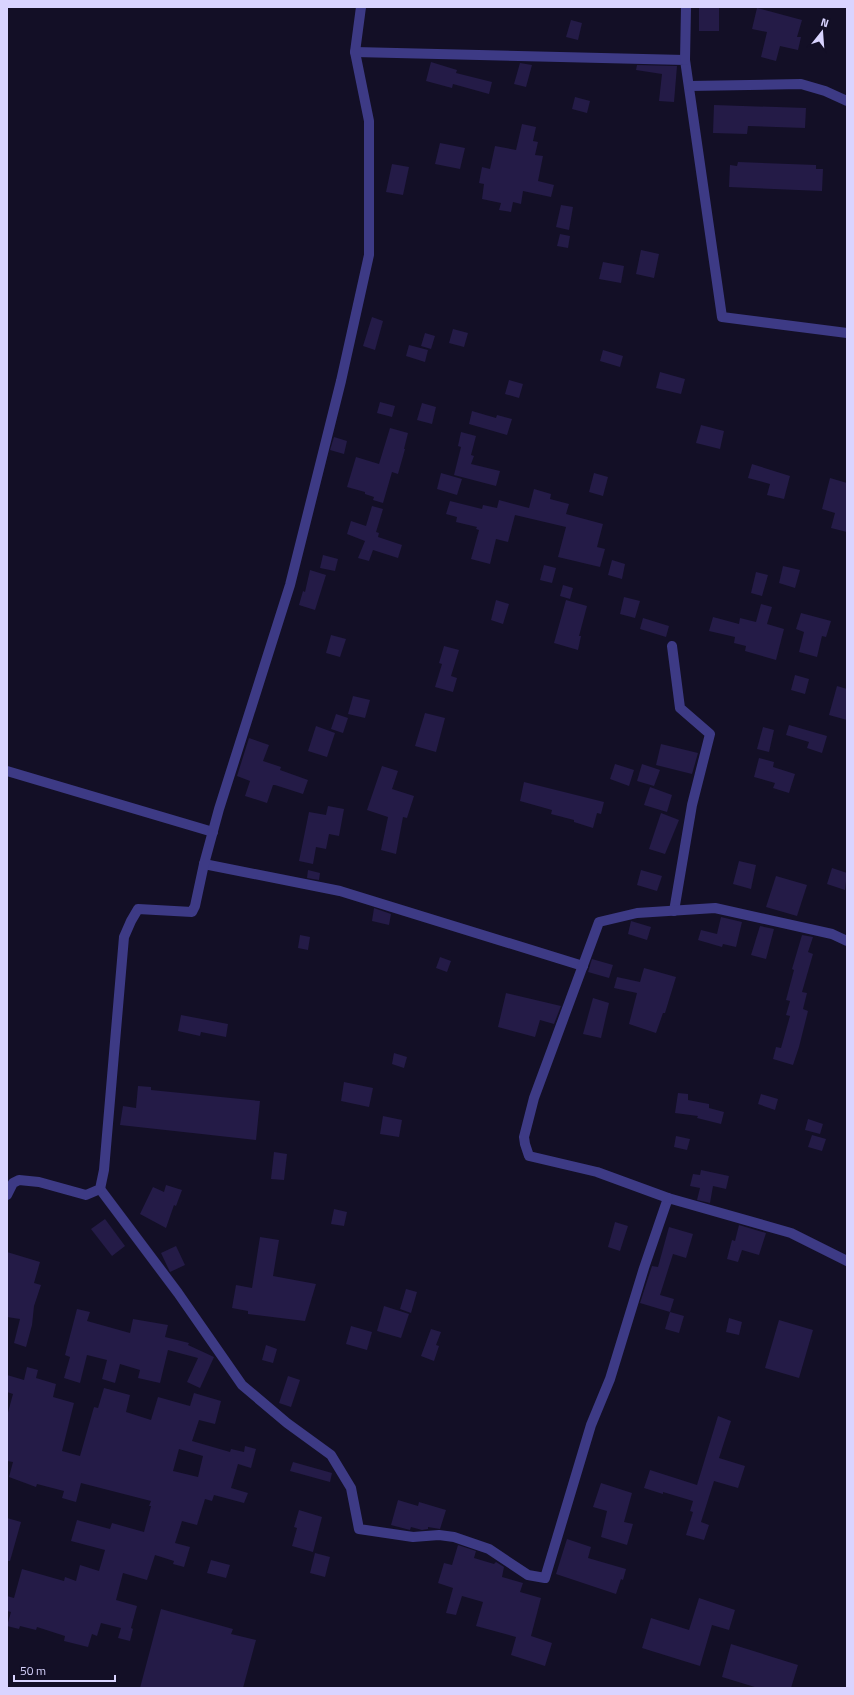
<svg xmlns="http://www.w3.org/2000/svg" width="854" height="1695" viewBox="0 0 854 1695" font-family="'Titillium Web',sans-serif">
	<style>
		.building { fill: #241b47; fill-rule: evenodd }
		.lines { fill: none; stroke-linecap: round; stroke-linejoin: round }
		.minor { stroke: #3d3a85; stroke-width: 10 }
	</style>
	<rect width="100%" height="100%" fill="#130f26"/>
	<g class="building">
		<rect x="699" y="7" width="20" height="24"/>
		<polygon points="757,8 802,20 797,37 801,37 798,50 780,46 776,61 761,57 767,32 752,29"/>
		<polygon points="571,20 582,23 578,40 566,37"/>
		<polygon points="431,62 457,70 456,73 492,82 489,94 453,84 452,88 426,81"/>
		<polygon points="520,63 532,65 526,87 514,84"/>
		<polygon points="637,65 677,66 674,102 659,101 662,74 636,70"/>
		<polygon points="575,97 590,101 587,113 572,109"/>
		<polygon points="714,105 806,108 805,128 748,126 747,134 713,133"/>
		<polygon points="522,124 536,127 533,141 538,142 535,155 543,156 538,181 554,185 551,197 523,191 521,204 513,202 511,212 499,210 501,203 482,199 484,184 479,183 482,167 490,169 495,146 516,150"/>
		<polygon points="440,143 465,148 460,169 435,164"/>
		<polygon points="738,162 816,165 816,169 823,169 822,191 729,187 730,165 737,166"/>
		<polygon points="392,164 409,167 403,195 386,192"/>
		<polygon points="561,205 573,207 569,230 556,227"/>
		<polygon points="560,234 570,236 568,248 557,246"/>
		<polygon points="641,250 659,254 654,278 636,274"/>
		<polygon points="603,262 624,266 621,283 599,279"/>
		<polygon points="372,317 383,321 375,350 363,346"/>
		<polygon points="453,329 468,333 464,347 449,343"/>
		<polygon points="425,333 435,336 431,349 421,346"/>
		<polygon points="409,345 428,350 425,362 406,356"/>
		<polygon points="603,350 623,356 620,367 600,361"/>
		<polygon points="660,372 685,379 681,394 656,388"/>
		<polygon points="509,380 523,384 519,398 505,394"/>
		<polygon points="380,402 395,406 392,417 377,413"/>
		<polygon points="422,403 436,407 432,424 417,420"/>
		<polygon points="472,411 496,418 497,415 512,419 507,435 469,424"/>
		<polygon points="701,425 724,431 720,449 696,443"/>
		<polygon points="390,428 408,433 404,449 405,449 398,474 392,472 383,503 373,500 374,497 365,494 365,492 347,487 356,457 379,464"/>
		<polygon points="461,432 476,436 471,455 474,456 471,464 500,471 496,486 454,475 461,447 458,446"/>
		<polygon points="334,437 347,441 344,454 330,450"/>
		<polygon points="752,464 790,476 784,499 767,495 770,484 748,478"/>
		<polygon points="441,473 462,479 457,495 437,489"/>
		<polygon points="594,473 608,477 603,496 589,492"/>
		<polygon points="830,478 847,483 847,532 831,528 835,513 822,509"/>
		<polygon points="534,489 551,494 550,499 569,504 566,514 603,524 597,547 605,549 600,567 558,557 566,527 515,515 508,542 496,539 490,564 471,559 479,530 476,529 477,527 456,522 457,517 446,514 450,501 482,509 483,505 497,508 499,500 529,508"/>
		<polygon points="372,506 383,509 376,532 379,533 378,537 402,545 398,558 373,550 369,561 358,558 365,541 347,534 351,521 366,526"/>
		<polygon points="323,555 338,559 335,571 320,568"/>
		<polygon points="612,560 625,564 622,579 608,575"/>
		<polygon points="544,565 556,568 552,583 540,580"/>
		<polygon points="783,566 800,570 795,588 779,583"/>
		<polygon points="310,570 326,575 315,610 299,605 303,591 305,592"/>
		<polygon points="756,572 768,575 762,596 751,593"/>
		<polygon points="563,585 573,588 570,599 560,596"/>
		<polygon points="624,597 640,601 635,618 620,614"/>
		<polygon points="496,600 509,604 503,624 491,620"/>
		<polygon points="566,600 587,606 579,636 581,636 578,650 554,643"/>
		<polygon points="761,604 772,607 767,624 784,629 776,660 745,651 746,646 734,643 735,637 709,631 713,617 739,624 740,618 756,622"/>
		<polygon points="801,613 831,621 826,637 822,636 817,657 799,652 804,632 796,629"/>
		<polygon points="643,618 669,626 666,637 640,629"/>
		<polygon points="331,635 346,639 340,657 326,653"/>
		<polygon points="444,646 459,650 451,676 457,678 453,692 435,687 442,664 439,663"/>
		<polygon points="795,675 809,679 805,694 791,690"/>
		<polygon points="837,686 847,689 847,720 829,715"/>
		<polygon points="353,696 370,700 365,718 348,714"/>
		<polygon points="425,713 445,718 436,752 415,746"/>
		<polygon points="336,714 348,718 343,733 331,729"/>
		<polygon points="789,725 827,736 822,753 807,748 809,742 786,735"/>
		<polygon points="316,726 335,733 327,757 308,751"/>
		<polygon points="763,727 774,730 769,752 757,749"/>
		<polygon points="249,738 269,745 263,761 281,767 280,770 308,780 303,794 275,785 273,785 267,803 245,796 250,781 237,776"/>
		<polygon points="661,744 698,753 692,774 656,765"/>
		<polygon points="759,758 774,762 773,767 795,774 789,793 773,788 775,783 754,777"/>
		<polygon points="615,764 634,770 629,786 610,779"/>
		<polygon points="642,764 660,770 654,786 637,781"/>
		<polygon points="382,766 398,771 392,789 414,796 407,818 403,817 396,854 381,850 388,817 367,810"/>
		<polygon points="524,782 604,802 601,814 597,813 593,828 574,822 574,820 551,814 552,810 520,801"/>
		<polygon points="650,787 672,795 667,812 644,805"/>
		<polygon points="328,806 344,809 339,836 329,834 326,849 316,847 313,864 299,861 309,812 326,815"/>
		<polygon points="661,813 679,820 665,854 649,849"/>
		<polygon points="739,861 756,865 751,889 733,884"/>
		<polygon points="832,868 847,873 845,890 827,884"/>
		<polygon points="308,870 320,873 319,880 307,878"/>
		<polygon points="641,870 662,876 657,891 637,885"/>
		<polygon points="776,876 807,885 797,916 766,907"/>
		<polygon points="374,908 391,914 389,925 372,921"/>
		<polygon points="721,917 742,922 736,947 723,944 722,947 698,940 701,930 717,934"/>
		<polygon points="631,921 651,927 647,940 628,934"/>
		<polygon points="760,926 774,929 766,959 751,955"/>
		<polygon points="300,935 310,937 308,950 298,948"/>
		<polygon points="802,935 813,937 808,952 813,954 802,992 807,993 803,1009 808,1011 799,1047 793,1065 773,1059 776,1047 781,1048 790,1016 786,1015 790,1001 786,1000 794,970 792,969"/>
		<polygon points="440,957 451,961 447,972 436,968"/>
		<polygon points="592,959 613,965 609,978 588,972"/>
		<polygon points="644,968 676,977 665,1013 663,1013 656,1033 629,1024 637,993 614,988 617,977 640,982"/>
		<polygon points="506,993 561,1006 554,1024 540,1020 535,1037 498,1027"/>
		<polygon points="593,998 609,1003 601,1038 583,1034"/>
		<polygon points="181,1015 228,1024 226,1037 201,1032 200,1036 178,1031"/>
		<polygon points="394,1053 407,1057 404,1068 392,1064"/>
		<polygon points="344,1082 373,1088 369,1107 341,1101"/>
		<polygon points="138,1086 151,1087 151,1090 260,1101 256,1140 120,1125 123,1106 136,1108"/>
		<polygon points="678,1093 688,1094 688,1100 709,1104 709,1108 724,1112 721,1124 697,1118 698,1116 675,1113"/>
		<polygon points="761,1094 778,1099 775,1110 758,1104"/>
		<polygon points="383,1116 402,1120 399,1137 380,1134"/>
		<polygon points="808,1119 823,1124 820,1134 805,1130"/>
		<polygon points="812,1135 826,1139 822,1151 808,1147"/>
		<polygon points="676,1136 690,1139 687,1150 674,1147"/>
		<polygon points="274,1152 287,1154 284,1180 271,1179"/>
		<polygon points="701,1170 729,1176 726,1189 713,1186 710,1203 697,1200 700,1188 690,1186 693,1174 700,1175"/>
		<polygon points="166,1185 182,1190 176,1206 174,1205 166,1228 140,1214 153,1187 164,1192"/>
		<polygon points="334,1209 347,1212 344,1226 331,1224"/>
		<polygon points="105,1219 125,1246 112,1256 91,1229"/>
		<polygon points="615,1222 628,1226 620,1251 608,1247"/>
		<polygon points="739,1225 766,1233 759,1255 742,1250 738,1262 727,1259 732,1240 735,1241"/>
		<polygon points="669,1227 693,1234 686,1258 673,1254 660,1295 674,1299 670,1312 640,1303 652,1266 658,1267"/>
		<polygon points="260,1237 279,1240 273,1276 316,1284 305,1321 248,1314 248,1311 232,1308 236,1285 252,1288"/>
		<polygon points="176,1246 185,1265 170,1272 161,1253"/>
		<polygon points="7,1252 40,1262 34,1283 41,1285 34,1306 32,1325 26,1347 14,1343 20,1319 7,1317"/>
		<polygon points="406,1289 417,1292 411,1313 400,1309"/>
		<polygon points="384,1306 409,1314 401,1338 377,1331"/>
		<polygon points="77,1309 90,1312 87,1321 130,1333 133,1319 168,1325 165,1337 189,1343 188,1345 214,1357 200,1388 187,1382 198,1358 168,1350 160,1383 138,1378 140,1370 120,1364 115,1383 102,1379 107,1360 87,1355 80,1383 64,1378 70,1357 65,1355"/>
		<polygon points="670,1312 684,1316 679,1333 665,1329"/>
		<polygon points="729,1318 742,1322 739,1335 726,1332"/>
		<polygon points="779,1320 813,1330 799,1378 765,1368"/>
		<polygon points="351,1326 372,1332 367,1350 346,1344"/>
		<polygon points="431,1329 441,1332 436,1345 439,1346 434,1361 421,1356"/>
		<polygon points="266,1345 277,1349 273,1363 262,1360"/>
		<path d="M27,1367L38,1370L36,1378L56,1384L53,1397L74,1403L62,1451L80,1456L94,1407L98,1408L104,1388L130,1395L126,1412L151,1420L158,1397L190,1406L194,1393L221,1401L215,1424L199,1420L192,1441L230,1452L231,1449L244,1452L245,1446L256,1449L251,1468L238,1464L231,1488L248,1493L244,1503L214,1495L212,1501L205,1499L197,1525L182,1521L175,1543L190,1547L184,1567L173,1564L174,1561L155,1555L147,1580L123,1573L116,1600L137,1606L131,1628L133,1629L130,1641L118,1638L121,1628L101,1623L97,1636L92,1634L88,1647L64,1641L65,1636L37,1627L36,1630L20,1626L19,1629L7,1626L11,1612L7,1611V1596L14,1598L22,1569L64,1581L65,1577L76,1581L80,1565L99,1571L105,1550L71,1541L77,1520L110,1529L112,1523L144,1532L151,1506H149L151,1501L81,1483L76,1502L62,1498L64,1491L37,1484L36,1487L9,1477L13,1462L7,1461V1416L13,1394L7,1392V1375L24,1380ZM179,1449L203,1456L198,1477L173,1471Z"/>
		<polygon points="288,1376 300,1380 291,1407 279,1403"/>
		<polygon points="718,1416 731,1421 719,1458 745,1466 738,1488 714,1481 701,1522 709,1525 704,1540 686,1535 693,1512 690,1511 693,1501 663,1492 663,1494 644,1488 650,1470 697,1485"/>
		<polygon points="293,1462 332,1473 330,1482 290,1471"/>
		<polygon points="601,1483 632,1493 624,1522 633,1524 627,1545 601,1537 607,1511 593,1507"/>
		<polygon points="398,1500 418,1506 419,1502 446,1510 440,1529 428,1527 428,1529 422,1530 411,1527 410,1530 391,1525"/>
		<polygon points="299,1510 322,1517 313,1552 292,1546 297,1528 294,1527"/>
		<polygon points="7,1518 21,1522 10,1561 7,1561"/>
		<polygon points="567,1539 591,1547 588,1558 626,1569 623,1580 621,1579 616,1594 556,1574"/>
		<polygon points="458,1545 476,1551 474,1558 494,1564 496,1562 504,1567 502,1577 523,1583 520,1592 541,1598 531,1636 552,1643 545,1666 511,1655 516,1637 476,1626 483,1602 462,1596 456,1615 446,1613 453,1588 438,1583 444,1563 452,1565"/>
		<polygon points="315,1553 330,1557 325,1577 310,1573"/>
		<polygon points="211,1560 230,1565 226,1578 207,1573"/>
		<polygon points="699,1598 735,1610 729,1630 712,1625 700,1666 642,1648 651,1618 689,1630"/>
		<polygon points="161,1609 233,1629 231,1634 256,1640 243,1688 140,1688"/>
		<polygon points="731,1644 798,1665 791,1688 758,1688 722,1677"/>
	</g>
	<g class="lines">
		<g class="minor">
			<polyline points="355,52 685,60 722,317 847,333"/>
			<polyline points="685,60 686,7"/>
			<polyline points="689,86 801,84 825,91 847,101"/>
			<polyline points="672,646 680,708 710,734 692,805 674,911"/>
			<polyline points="7,771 213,832"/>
			<polyline points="204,864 340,891 583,966"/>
			<polyline points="100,1189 178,1293 242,1385 287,1423 331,1455 351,1488 359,1529 413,1537 439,1535 454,1537 489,1549 528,1575 545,1578 591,1425 610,1379 644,1268 668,1198 791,1233 847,1261"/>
			<polyline points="7,1195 13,1183 19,1180 39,1182 86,1195 100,1189 104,1170 124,937 131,921 138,909 192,912 195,906 204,864 219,809 290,585 341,381 369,255 369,121 355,52 361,7"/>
			<polyline points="668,1198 597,1172 529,1156 525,1144 524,1137 534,1098 599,922 637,913 715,908 832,934 847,941"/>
		</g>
	</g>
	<rect width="854" height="1695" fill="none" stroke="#d9d4ff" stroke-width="16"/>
	<g transform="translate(822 32) rotate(17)" stroke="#130f26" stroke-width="3" paint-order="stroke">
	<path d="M0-3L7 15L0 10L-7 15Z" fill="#d9d4ff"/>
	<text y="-6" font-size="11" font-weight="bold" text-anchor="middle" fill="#d9d4ff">N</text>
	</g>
	<path d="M14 1675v6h101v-6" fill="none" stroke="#d9d4ff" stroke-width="2"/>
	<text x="20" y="1675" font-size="12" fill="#d9d4ff" stroke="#130f26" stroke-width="3" paint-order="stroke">50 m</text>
</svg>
